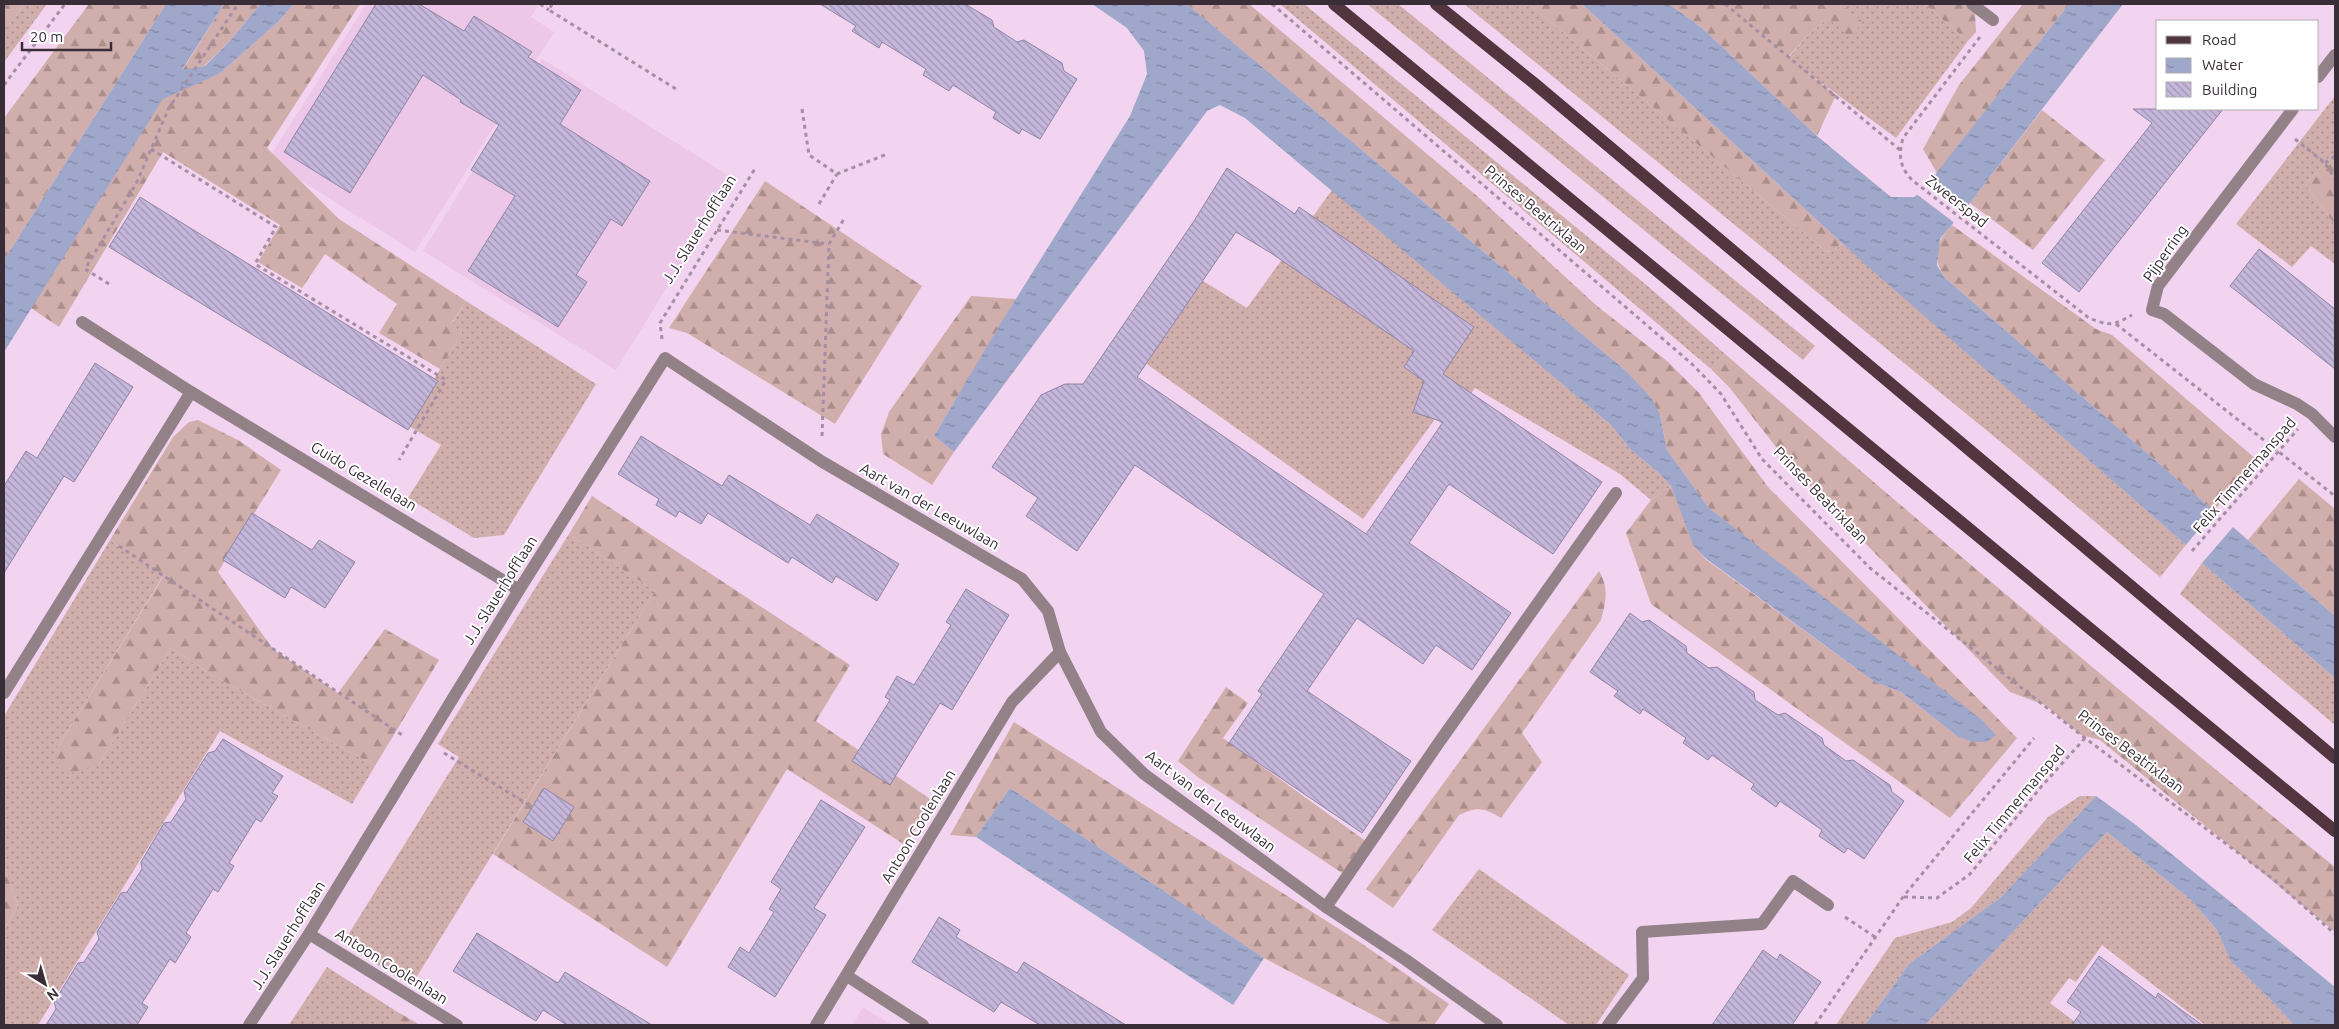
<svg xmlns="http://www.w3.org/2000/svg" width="2339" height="1029" viewBox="0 0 2339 1029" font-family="Ubuntu,sans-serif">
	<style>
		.built { fill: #ecc7e8 }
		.grass { fill: url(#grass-dots) }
		.forest { fill: url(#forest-firs) }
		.water { fill: url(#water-ripples) }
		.pier { fill: #f3d4f0 }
		.building { fill: url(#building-back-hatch); stroke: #9084a5; fill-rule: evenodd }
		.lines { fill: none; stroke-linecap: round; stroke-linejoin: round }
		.path { stroke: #a68fa4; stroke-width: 3; stroke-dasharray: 4 4; stroke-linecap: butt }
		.minor { stroke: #928186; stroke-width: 12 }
		.major { stroke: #52353f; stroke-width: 12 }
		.labels { text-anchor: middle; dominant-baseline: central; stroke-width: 4; stroke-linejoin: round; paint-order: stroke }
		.street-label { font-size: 15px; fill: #392e38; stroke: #fff }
	</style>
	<defs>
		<pattern id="grass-dots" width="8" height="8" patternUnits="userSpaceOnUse" patternTransform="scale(1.25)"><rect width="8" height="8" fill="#d0aeab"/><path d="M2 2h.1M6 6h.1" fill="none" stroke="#aa8e8c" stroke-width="1.8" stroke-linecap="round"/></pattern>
		<pattern id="forest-firs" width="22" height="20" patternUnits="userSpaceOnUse" patternTransform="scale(1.25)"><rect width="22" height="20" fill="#d0aeab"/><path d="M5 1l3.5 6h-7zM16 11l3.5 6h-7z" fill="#aa8e8c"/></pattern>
		<pattern id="water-ripples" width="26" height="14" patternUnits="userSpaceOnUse" patternTransform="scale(1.25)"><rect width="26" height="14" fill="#9fa7ca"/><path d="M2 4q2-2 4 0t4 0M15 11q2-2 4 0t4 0" fill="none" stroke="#8388a5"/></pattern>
		<pattern id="building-back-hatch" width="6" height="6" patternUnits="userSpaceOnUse" patternTransform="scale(1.25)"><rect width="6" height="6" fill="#c4b7db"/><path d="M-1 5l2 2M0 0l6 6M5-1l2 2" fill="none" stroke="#a095b3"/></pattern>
	</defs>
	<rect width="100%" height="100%" fill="#f3d4f0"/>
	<g class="built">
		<polygon points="366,4 539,4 531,17 554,32 415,252 268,160"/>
		<polygon points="542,59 734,179 616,370 423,251"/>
		<polygon points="863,1007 892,1025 852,1025"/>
	</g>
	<g class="grass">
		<polygon points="24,4 47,4 4,62 4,31"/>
		<polygon points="1280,4 1304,4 1650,288 1725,354 1711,369"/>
		<polygon points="1367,4 1398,4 1815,346 1803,360"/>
		<polygon points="1464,4 1529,4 1827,252 1834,251 1842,243 2186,545 2160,577 2007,447"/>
		<polygon points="1840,4 1924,4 1968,41 1896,138 1788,58 1809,34 1828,18 1850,36 1862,22"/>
		<polygon points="2335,96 2335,152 2306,185 2335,225 2335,264 2311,246 2292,267 2236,224"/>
		<polygon points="1332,190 1611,425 1631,450 1660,474 1671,486 1651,500 1620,474 1475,388 1447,427 1435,419 1363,519 1144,362 1203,281 1247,308"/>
		<polygon points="466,301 596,384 504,535 474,538 408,498 441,445 407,425 462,332 451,325"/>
		<polygon points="569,534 655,591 411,986 343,943 459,757 438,744"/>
		<polygon points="110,540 163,576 56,750 99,764 171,648 212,675 375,766 352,804 220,731 38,1025 4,1025 4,930 18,906 4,866 4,716"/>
		<polygon points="2202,563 2335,678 2335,725 2180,594"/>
		<polygon points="2080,796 2096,796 2001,897 1909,964 1865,1025 1836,1025 1895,938 1952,922 1971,908 2048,817"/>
		<polygon points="2107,832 2191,900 2217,930 2230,960 2271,1000 2294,1025 2205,1025 2102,945 2076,982 2069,978 2050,1003 2079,1025 1925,1025"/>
		<polygon points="1479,869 1629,975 1596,1025 1569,1025 1432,930"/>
		<polygon points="327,967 396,1011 388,1025 289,1025"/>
	</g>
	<g class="forest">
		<polygon points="4,4 24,4 4,31"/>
		<polygon points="89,4 166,4 4,260 4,118"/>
		<polygon points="224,4 260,4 230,41 204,66 182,71"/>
		<polygon points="294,4 360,4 267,148 339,219 466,301 451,324 462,332 440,369 379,333 397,304 325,254 302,288 258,262 280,225 163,152 59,327 31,308 163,98 219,74 278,22"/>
		<polygon points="1187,4 1249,4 1477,196 1597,306 1667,361 1699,393 1768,487 2017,738 1950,818 1651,604 1626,533 1651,500 1671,486 1693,544 1705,559 1875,682 1901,692 1957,736 1860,627 1709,508 1667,450 1660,415 1625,370"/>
		<polygon points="1529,4 1582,4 1842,243 1834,251 1827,252"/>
		<polygon points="1669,4 1840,4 1863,22 1849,37 1828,18 1809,34 1788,57 1836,95 1817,136 1702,28"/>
		<polygon points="1924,4 1964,4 1975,13 1976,32 1968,41"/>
		<polygon points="2023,4 2069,4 1937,173 1923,149 1959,85"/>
		<polygon points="2042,110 2105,160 2033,250 1970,203"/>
		<polygon points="2335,152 2335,225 2306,185"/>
		<polygon points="765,181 922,286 835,424 687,333 669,328"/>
		<path d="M1952,225L2096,329L2112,335L2256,459L2214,511L1944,277C1932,255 1936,243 1952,225Z"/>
		<polygon points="971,296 1016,299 934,436 954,452 932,485 883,454 881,434 889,412"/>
		<path d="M1725,354C1926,528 2129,700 2335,867V932L2100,740L2081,735L2045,705L2010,692L1794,470L1729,387L1711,369Z"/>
		<polygon points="198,420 238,440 281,470 218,572 273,649 338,693 385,629 439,660 375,766 212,675 171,648 99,764 68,774 58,767 56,750 163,577 110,540 173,437 189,422"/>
		<polygon points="2299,479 2335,509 2335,616 2248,540"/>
		<polygon points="592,496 850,665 816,721 933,801 905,845 787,769 667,967 493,854 655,591 569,534"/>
		<path d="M1599,571C1609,588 1606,602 1601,620L1522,733L1542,762L1501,818C1484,808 1478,806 1459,815L1393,908L1366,889Z"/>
		<polygon points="1226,687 1248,703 1223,738 1367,842 1342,873 1199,778 1178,761"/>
		<polygon points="1014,722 1358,941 1449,1004 1434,1025 1392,1025 1264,958 1010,788 976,837 950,835"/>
		<polygon points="4,866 18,906 4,930"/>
		<polygon points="396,1011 420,1025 388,1025"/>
	</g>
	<g class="water">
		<polygon points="166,4 224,4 182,70 205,66 230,41 260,4 294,4 278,22 219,74 163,99 4,352 4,260"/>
		<polygon points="1092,4 1187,4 1625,370 1652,399 1660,415 1667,450 1709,508 1982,720 1996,735 1987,742 1973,742 1957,736 1901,692 1875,682 1705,558 1693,545 1671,486 1660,474 1631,450 1611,425 1245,118 1220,105 1207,111 954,452 934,436 999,326 1130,116 1147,74 1144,51 1127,28"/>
		<polygon points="1582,4 1669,4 1702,28 1817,136 1891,197 1914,197 1923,190 2069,4 2123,4 1970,203 1940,239 1937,265 1944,277 2214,511 2186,545 1866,265"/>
		<polygon points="2233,527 2335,616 2335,678 2202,563"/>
		<polygon points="1010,788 1264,958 1233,1005 976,837"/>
		<polygon points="2096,796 2136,825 2335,987 2335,1025 2294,1025 2271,1000 2230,960 2217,930 2191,900 2107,832 1925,1025 1865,1025 1909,964 2001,897"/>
	</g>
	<polygon class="pier" points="1930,177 1970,207 1956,224 1915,193"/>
	<g class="building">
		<polygon points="376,4 419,4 464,31 474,16 532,52 528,57 581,90 560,124 650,181 622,226 611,219 576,275 587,282 558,327 468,271 515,196 471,170 499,125 460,102 461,100 423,75 350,193 284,152"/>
		<polygon points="820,4 965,4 992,20 994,27 1017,42 1024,40 1062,63 1064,71 1077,79 1040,139 1022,129 1019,134 993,118 996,112 953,85 949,91 923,75 926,69 882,42 879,48 852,31 856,26"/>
		<polygon points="2133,109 2223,109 2079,292 2042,263 2152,123"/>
		<path d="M1227,168L1295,214L1299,207L1474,327L1443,374L1602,482L1553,554L1449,484L1409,543L1511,613L1472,670L1436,645L1423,664L1357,618L1307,691L1411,761L1362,833L1229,743L1262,694L1258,691L1324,594L1135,465L1077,551L1026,516L1038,498L992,467L1041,395L1065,384H1083L1194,221ZM1236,232L1271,253L1414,351L1404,367L1424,381L1413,412L1443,422L1366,534L1137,377Z"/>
		<polygon points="140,197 438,381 408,430 109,247"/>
		<polygon points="2259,249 2335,309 2335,369 2230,286"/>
		<polygon points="95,363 133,387 74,482 64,476 4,573 4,486 26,451 37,458"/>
		<polygon points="641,436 722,486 729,475 810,525 817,514 899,564 877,601 836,576 832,583 792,557 788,563 708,513 701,524 679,511 676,517 656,505 659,499 618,474"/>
		<polygon points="252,513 312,550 319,540 355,562 325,608 291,587 285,598 223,560"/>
		<polygon points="966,589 1009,615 952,710 940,703 890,785 852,761 890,700 885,697 897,676 914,685 951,625 946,622"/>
		<polygon points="1630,613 1642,622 1649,620 1686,646 1687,653 1709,668 1717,667 1754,692 1755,700 1778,715 1785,713 1822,738 1824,745 1846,761 1853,760 1890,785 1892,792 1904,801 1864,859 1848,848 1844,853 1819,836 1822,830 1780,801 1776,807 1751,789 1754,784 1712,755 1708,760 1683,743 1686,738 1643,709 1640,714 1614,696 1618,691 1590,672"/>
		<polygon points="223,739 283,776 272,793 278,796 261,822 256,819 229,863 234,866 218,892 213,889 186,933 191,937 175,963 170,959 142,1003 148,1007 137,1025 46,1025 56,1009 54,1002 78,963 84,962 99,939 97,932 121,893 127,892 142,869 141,862 164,823 171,822 186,799 184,791 208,753 215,751"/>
		<polygon points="544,788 574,807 553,841 523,822"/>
		<polygon points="821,800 865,827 814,908 826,915 775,997 728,967 740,947 749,953 774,912 769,909 781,889 771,882"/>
		<polygon points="939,917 960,930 956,937 1017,973 1024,962 1126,1025 1040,1025 1001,1002 994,1012 912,962"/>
		<polygon points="477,933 558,983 565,972 652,1025 567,1025 543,1010 536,1021 453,971"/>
		<polygon points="1763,950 1777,960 1780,954 1821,982 1792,1025 1712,1025"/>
		<polygon points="2099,956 2156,998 2158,993 2202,1025 2072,1025 2081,1012 2067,1002"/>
	</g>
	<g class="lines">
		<g class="path">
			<polyline points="540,4 549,10"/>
			<polyline points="552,4 549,10 676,89"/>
			<polyline points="1272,4 1692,364 1721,394 1762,459 1870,568 2085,738 2273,879 2335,934"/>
			<polyline points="1725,4 1900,150"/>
			<path d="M1980,37L1903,138C1898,156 1900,167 1912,180L2089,318C2109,326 2113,326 2132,315"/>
			<polyline points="4,85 65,4"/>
			<polyline points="802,109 809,155 837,174 887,154"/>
			<polyline points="2295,139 2325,163 2335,179"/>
			<polyline points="151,149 276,227 255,264 446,380 399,460"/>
			<polyline points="2325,163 2335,156"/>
			<polyline points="819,204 837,174"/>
			<polyline points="717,230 829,244"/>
			<polyline points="109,284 85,269 136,184 169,108 238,4"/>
			<polyline points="2116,324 2335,496"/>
			<polyline points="662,339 660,323 756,167"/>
			<polyline points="822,436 829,244 844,219"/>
			<polyline points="119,546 405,737"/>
			<polyline points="2192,551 2298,429"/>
			<polyline points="444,753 529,805"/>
			<polyline points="1904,897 1937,898 1970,874 2041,787 2085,738"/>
			<polyline points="1845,917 1875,937"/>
			<polyline points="1815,1025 1903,897 2034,738"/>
		</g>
		<g class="minor">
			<polyline points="1972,4 1993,20"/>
			<polyline points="2318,77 2335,55"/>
			<polyline points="2293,109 2158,286 2152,310 2164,314 2254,384 2297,404 2312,414 2335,437"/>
			<polyline points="82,322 191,392 519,590"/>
			<polyline points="4,693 191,392"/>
			<polyline points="1326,907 1440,741 1616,493"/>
			<polyline points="309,934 457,1025"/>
			<polyline points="847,976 923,1025"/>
			<polyline points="249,1025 309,934 519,590 665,358 821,461 1022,579 1048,611 1060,652 1101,732 1144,774 1326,907 1406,960 1497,1025"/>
			<polyline points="816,1025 1012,702 1060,652"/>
			<polyline points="1608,1025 1643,978 1642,932 1762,924 1793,881 1828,905"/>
		</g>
		<g class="major">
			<polyline points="1334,4 2335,831"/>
			<polyline points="1436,4 1535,84 2335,758"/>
		</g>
	</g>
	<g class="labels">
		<g class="street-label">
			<text transform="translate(1957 201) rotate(38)">Zweerspad</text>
			<text transform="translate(1536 209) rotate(40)">Prinses Beatrixlaan</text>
			<text transform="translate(699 229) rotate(-58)">J.J. Slauerhofflaan</text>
			<text transform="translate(2165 253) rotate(-55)">Pijperring</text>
			<text transform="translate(2244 475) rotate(-49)">Felix Timmermanspad</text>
			<text transform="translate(364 476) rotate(31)">Guido Gezellelaan</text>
			<text transform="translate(1821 495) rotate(46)">Prinses Beatrixlaan</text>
			<text transform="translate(930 506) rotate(30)">Aart van der Leeuwlaan</text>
			<text transform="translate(500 590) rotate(-58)">J.J. Slauerhofflaan</text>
			<text transform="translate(2131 751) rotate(37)">Prinses Beatrixlaan</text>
			<text transform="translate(1211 801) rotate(37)">Aart van der Leeuwlaan</text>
			<text transform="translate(2014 804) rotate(-50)">Felix Timmermanspad</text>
			<text transform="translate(918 826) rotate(-59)">Antoon Coolenlaan</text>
			<text transform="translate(288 935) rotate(-58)">J.J. Slauerhofflaan</text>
			<text transform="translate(392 966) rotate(32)">Antoon Coolenlaan</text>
		</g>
	</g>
	<rect width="2339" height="1029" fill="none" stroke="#392e38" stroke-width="10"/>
	<rect x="2156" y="20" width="162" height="90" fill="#ffffff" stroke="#b0abaf"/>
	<rect x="2166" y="36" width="25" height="8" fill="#52353f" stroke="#b0abaf"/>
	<text x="2202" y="45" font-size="15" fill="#392e38">Road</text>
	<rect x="2166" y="58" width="25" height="15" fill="url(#water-ripples)" stroke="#b0abaf"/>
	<text x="2202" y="70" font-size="15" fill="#392e38">Water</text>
	<rect x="2166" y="82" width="25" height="15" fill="url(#building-back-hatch)" stroke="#b0abaf"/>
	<text x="2202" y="95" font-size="15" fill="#392e38">Building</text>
	<g transform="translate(45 984) rotate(143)" stroke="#ffffff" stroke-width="4" paint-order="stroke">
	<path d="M0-4L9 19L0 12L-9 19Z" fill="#392e38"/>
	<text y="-8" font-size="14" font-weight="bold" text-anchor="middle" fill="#392e38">N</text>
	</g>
	<path d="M22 42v8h89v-8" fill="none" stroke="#392e38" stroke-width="2.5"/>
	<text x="30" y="42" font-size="15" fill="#392e38" stroke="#ffffff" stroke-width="4" paint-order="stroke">20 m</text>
</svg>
